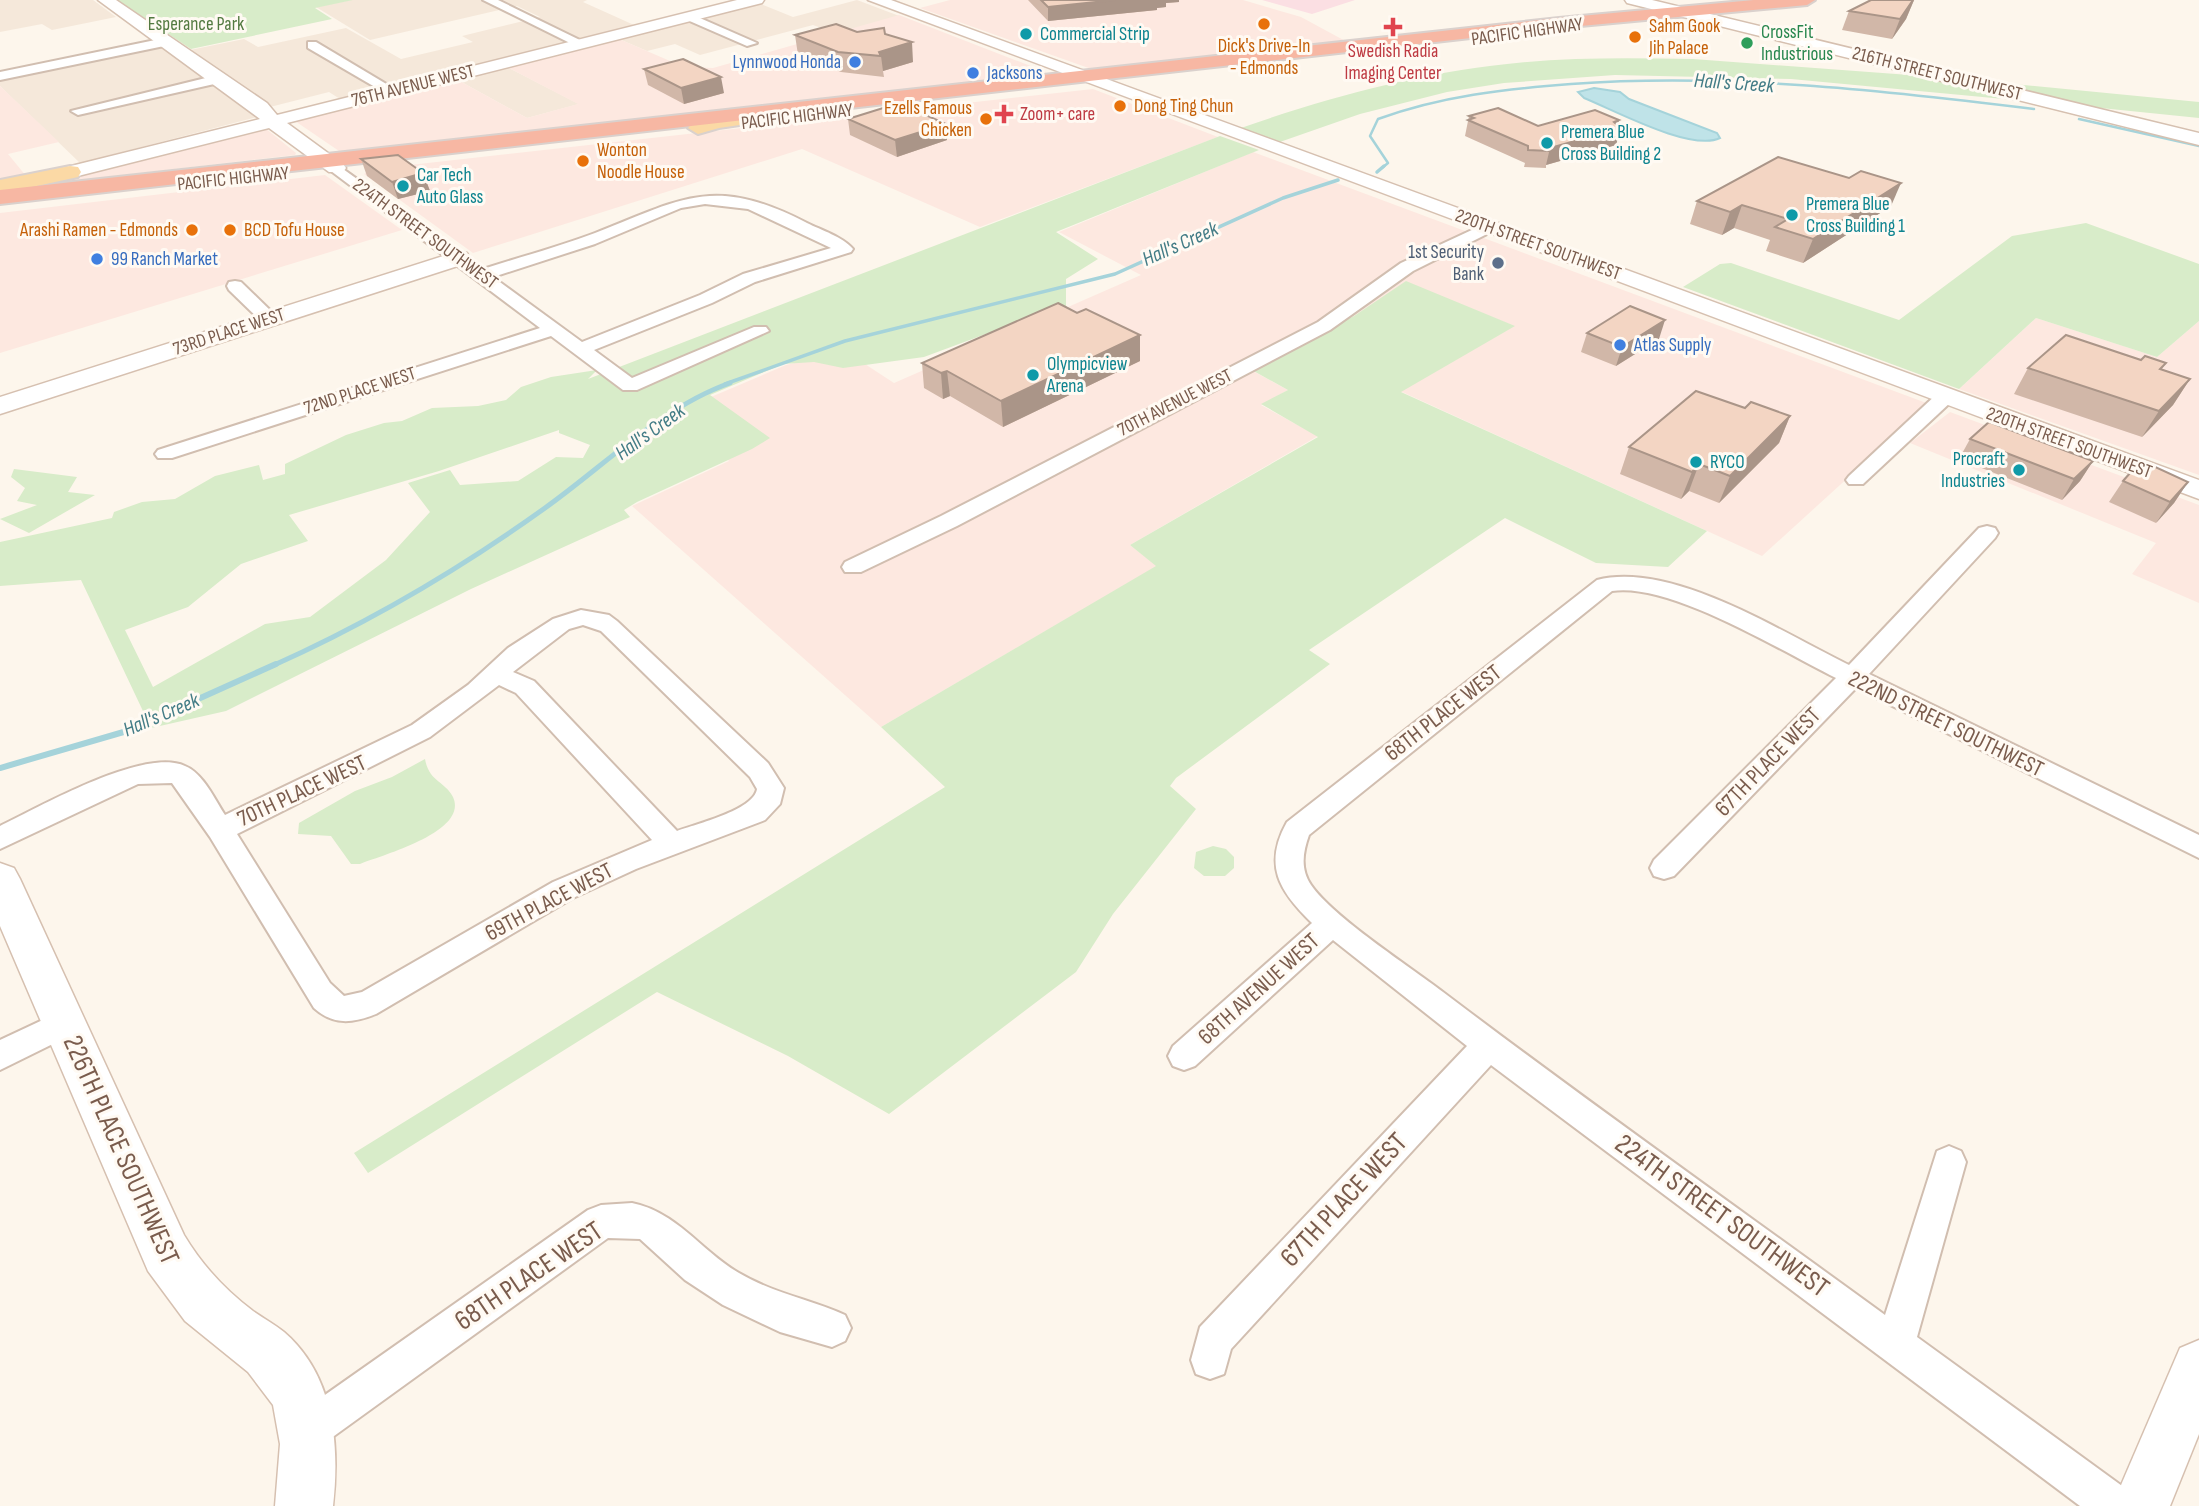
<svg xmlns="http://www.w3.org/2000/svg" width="2199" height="1506" viewBox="0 0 2199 1506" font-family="'Sofia Sans Condensed',sans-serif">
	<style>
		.residential { fill: #f5e8da }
		.commercial { fill: #fde8e0 }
		.medical { fill: #fbdfe3 }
		.green { fill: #d8ecc9; fill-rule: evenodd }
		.water { fill: #bfe3e8; stroke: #a5d3da; stroke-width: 2 }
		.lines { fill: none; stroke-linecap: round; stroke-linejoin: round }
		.stream-far3 { stroke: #a5d3da; stroke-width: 2.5 }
		.stream-far2 { stroke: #a5d3da; stroke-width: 3.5 }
		.stream-far1 { stroke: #a5d3da; stroke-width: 5 }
		.stream { stroke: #a5d3da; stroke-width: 6 }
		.street-casing { stroke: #d1beb0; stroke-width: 4 }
		.secondary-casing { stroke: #d6c0b0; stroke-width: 3 }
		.primary-casing { stroke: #dad1cd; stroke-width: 4 }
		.highway-casing { stroke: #dad1cd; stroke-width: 4 }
		.street { fill: #fff; fill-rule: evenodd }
		.secondary { fill: #fff; fill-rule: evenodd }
		.primary { fill: #fbd9a5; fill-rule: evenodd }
		.highway { fill: #f7b7a3; fill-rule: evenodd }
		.wall { fill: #d1b7a8 }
		.shaded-wall { fill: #aa9588 }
		.building { fill: #f3d5c3; stroke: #aa9588; stroke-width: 2 }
		.food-dot { fill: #e8710a; stroke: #fffaf3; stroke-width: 2.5 }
		.health-dot { fill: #e0444e; stroke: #fffaf3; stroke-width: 2.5 }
		.culture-dot { fill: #0f9aa8; stroke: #fffaf3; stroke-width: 2.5 }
		.leisure-dot { fill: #2e9e5b; stroke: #fffaf3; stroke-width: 2.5 }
		.shop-dot { fill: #3f7fe0; stroke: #fffaf3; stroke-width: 2.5 }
		.service-dot { fill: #5c6f8a; stroke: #fffaf3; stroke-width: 2.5 }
		.labels { text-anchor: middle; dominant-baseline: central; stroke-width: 6; stroke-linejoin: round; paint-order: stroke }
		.far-park-label { font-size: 19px; fill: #537a41; stroke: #fffaf3 }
		.far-food-label { font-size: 19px; fill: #c56008; stroke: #fffaf3; text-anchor: start }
		.far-street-label { font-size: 19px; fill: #7a5c4d; stroke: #fffaf3 }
		.far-leisure-label { font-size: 19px; fill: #27864d; stroke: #fffaf3; text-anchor: start }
		.far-culture-label { font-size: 19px; fill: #0d838f; stroke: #fffaf3; text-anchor: start }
		.far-health-label { font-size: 19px; fill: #be3a42; stroke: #fffaf3 }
		.far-shop-label { font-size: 19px; fill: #366cbe; stroke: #fffaf3; text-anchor: start }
		.far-service-label { font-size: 19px; fill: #4e5e75; stroke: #fffaf3; text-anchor: end }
		.far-water-label { font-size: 21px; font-style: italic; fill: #437c86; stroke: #fffaf3 }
		.street-label { font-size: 23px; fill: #7a5c4d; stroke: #fffaf3 }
		.near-street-label { font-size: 28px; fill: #7a5c4d; stroke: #fffaf3 }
	</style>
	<rect width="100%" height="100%" fill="#fdf6ec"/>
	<g class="residential">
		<polygon points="0,0 93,0 116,17 52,30 42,24 0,32"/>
		<polygon points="351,0 587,0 583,2 634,25 340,99 329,92 270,107 190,50 244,39 258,47 346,28 401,59 473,42 462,36 540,17 517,6 370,40 316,7"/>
		<polygon points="857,0 902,17 838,34 813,25 700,55 675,44 647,51 619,39 761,4 793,17"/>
		<polygon points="160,46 257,117 80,163 0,86 0,78"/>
		<polygon points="507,67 579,104 527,118 456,79"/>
	</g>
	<g class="commercial">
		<polygon points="950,0 1243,0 1301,17 1349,43 1097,71 920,8"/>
		<polygon points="899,15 1046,72 1039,76 359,152 339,151 295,121 456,79 527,118 578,104 507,67 619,39 684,67 713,68"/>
		<polygon points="0,86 59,142 8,154 26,176 0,183"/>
		<polygon points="1093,89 1218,137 980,227 802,149 473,253 364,174 370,170 401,166"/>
		<polygon points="265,128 296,153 295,155 53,183"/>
		<polygon points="1253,152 1929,404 1762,556 1400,391 1514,326 1406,282 1354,316 1251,370 1288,390 1261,405 1318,436 1130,545 1157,566 881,727 632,506 729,461 684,416 711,397 786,365 845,351 894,383 1141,275 1059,232"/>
		<polygon points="325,175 402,230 0,353 0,213"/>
		<polygon points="2036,318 2157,357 2199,321 2199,475 1959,389"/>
		<polygon points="1950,412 2199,505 2199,603 2132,574 2156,543 1910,443"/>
	</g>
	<polygon class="medical" points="1262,0 1355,0 1312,14"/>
	<g class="green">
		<polygon points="117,0 353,0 315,8 332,19 191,49"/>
		<path d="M1693,59L1923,76L2025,101L1791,79L1615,75L1504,83L1447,92L1360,114L1277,143L1238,129C1326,98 1414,74 1507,64C1568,57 1631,58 1693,59Z"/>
		<polygon points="1983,81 2199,102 2199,118 2091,107"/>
		<path d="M1220,136L1259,150L1056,232L1098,259L1066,279V314L1010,325L924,357L843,368L814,362L783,364L710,395L770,438L752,449L637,502L624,510L630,517L471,589L226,711L151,728L81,580L0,586V542L112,518L114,512L142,502L175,499L215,476L259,465L263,480L285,474V464L346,435L384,423L402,421L432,408L478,406L506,400L521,387L551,377L597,370L588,379ZM559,430V433L590,445L583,458L556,457L518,481L460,485L450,470L408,483L430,512L386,560L310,617L265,624L153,687L125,630L188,607L241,564L308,541L289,515L439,471Z"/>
		<polygon points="2086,223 2199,264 2199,321 2157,357 2036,318 1959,389 1683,287 1720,264 1731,263 1899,320 2012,236"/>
		<polygon points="1406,281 1515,326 1401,392 1707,531 1668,567 1596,563 1505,518 1309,650 1330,664 1176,778 1170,786 1196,809 1113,914 1076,972 889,1114 788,1056 657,992 368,1173 354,1153 945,787 881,727 1156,566 1130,545 1318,437 1261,404 1288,390 1250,369 1354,316"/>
		<polygon points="14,469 77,477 68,492 95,495 29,533 0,519 37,505 17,501 25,488 11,477"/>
		<path d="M425,759C429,782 445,781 453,797C469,832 382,855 360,864H351L331,836L298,834L299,823L355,791L392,777Z"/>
		<polygon points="1213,846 1226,849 1234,857 1234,868 1225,876 1204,876 1194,868 1196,852"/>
	</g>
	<path class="water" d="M1594,88L1620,92L1629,99L1717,133L1720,138C1691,152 1614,110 1584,98L1578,92Z"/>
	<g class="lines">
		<g class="stream-far3">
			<polyline points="2079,119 2199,146"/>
			<path d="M1382,168L1388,163L1370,136L1378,119C1441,96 1505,89 1571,84C1726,73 1880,90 2034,109"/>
		</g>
		<g class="stream-far2">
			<polyline points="1377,172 1384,166"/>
			<polyline points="725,384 845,341 1115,274 1283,198 1338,180"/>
		</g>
		<path class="stream-far1" d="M272,666C368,623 460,569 545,508C604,466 662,407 730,383"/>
		<polyline class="stream" points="0,768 127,731 276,664"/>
		<defs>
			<g id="street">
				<polygon points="483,0 498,0 588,44 578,47"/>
				<polygon points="685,15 693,15 757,43 747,46 685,19"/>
				<polygon points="165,38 171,42 169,45 0,80 0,72"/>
				<polygon points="308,42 316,42 398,91 387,94 308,48"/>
				<polygon points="218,75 223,76 223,82 78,115 71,111"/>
				<path d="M336,164L483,269C520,257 558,247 595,233C684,198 714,175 807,223C821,230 843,237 853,249L851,252L755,282L712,303L594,350L632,378L754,327H766L769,331L637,390H623L551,336L172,458H158L155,454L158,450L540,328L331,171V165ZM705,204L748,209L831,248L743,274L700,295L582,342L493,277L595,244L681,208Z"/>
				<polygon points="1489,222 1497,227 1495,230 1413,271 1330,330 957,526 861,572 845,572 842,567 845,562 941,516 1318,322 1401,263"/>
				<polygon points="235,281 241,282 275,315 278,319 275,323 263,323 229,290 227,286 229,282"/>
				<polygon points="1945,391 1955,397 1952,401 1863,484 1849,484 1846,480 1849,476 1938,393"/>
				<path d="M1987,526L1995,528L1998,533L1995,538L1869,674L2199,835V858L1856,688L1674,876L1664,879L1654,876L1650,868L1654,860L1836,678C1781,651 1670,582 1612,591L1309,835C1303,852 1300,869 1311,885C1333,917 1409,966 1443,992C1588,1102 1738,1208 1885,1315L1937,1151L1949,1146L1961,1151L1966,1162L1917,1337L2129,1491L2135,1506H2080L1491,1065L1231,1349L1224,1374L1210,1379L1196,1374L1191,1360L1200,1327L1467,1046L1333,940L1195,1066L1184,1070L1173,1066L1168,1056L1173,1046L1312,923C1279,891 1263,865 1287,822L1597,580C1672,561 1781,632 1849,665L1979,528Z"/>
				<path d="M581,610L609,615L617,621L768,763L784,788L780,804L765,820L636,869L573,898L376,1014C353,1023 334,1026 314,1008L210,837L172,783L138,784L0,849V826C40,807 144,747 185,766C203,773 215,800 225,815L412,725L468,685L508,648L553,619ZM583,625L601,631L750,777L757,789C754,810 696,824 677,831L534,681L513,672L569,629ZM499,685L516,693L652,840L553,882L362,992L344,996L330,983L237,834L430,737Z"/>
				<polygon points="64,1010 75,1013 80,1023 75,1033 0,1070 0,1040"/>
				<path d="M632,1203C677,1212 701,1251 739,1273C775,1294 809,1299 845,1315L851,1328L845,1341L832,1347L780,1332L723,1305L685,1280L640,1239L608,1238L323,1444L309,1450L295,1444L289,1430L295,1416L588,1210L601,1205Z"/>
			</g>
			<g id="secondary">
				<polygon points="98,0 116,0 267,103 277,115 737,0 764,0 762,3 287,123 343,164 346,168 343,172 329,172 269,128 70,178 60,172 63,168 260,119"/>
				<polygon points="868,0 891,0 2199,480 2199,499"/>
				<polygon points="1625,0 1652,0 2199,133 2199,145 1627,3"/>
				<polygon points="459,251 467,253 470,258 467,263 0,414 0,397"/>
				<path d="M0,863L14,868L20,879L184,1235C202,1265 225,1290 253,1311C263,1318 274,1324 284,1332C334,1375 340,1445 333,1506H275L280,1444L273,1405L248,1372L185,1321L148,1271L0,926Z"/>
				<polygon points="2199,1340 2199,1434 2170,1506 2112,1506 2180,1348"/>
			</g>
			<g id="primary">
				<path d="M761,111L771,117L768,121L719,128L698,134L688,128C702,111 741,113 761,111Z"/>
				<polygon points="70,166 78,167 81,172 78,177 0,194 0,180"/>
			</g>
			<polygon id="highway" points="1754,0 1815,0 1807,5 1559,28 0,204 0,190 1559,18"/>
		</defs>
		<use href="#street" class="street-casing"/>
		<use href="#secondary" class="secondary-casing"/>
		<use href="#primary" class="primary-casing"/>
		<use href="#highway" class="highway-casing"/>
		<use href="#street" class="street"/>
		<use href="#secondary" class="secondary"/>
		<use href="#primary" class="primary"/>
		<use href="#highway" class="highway"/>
	</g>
	<g class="wall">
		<polygon points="1028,0 1179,0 1179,2 1166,3 1166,7 1157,8 1157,10 1048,21"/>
		<polygon points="1914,0 1906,19 1892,39 1842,30 1849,11"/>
		<polygon points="857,32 885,34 913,62 883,71 884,77 841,72 798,55 795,35"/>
		<polygon points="644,69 724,93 684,104 648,85"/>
		<polygon points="1469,116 1538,126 1619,120 1616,145 1546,165 1546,168 1524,167 1525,163 1465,136"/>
		<polygon points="848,119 947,140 897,157 850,135"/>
		<polygon points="361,159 423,173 430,191 398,199 367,176"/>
		<polygon points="1697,201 1891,206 1803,263 1766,251 1770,240 1734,228 1722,235 1690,224"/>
		<polygon points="1587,333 1659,339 1616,366 1581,352"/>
		<polygon points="2141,360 2166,363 2162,369 2190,379 2173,405 2142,437 2014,394 2028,368"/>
		<polygon points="1140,361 1003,427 950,396 943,399 924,388 922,363"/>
		<polygon points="1745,408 1790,416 1779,443 1719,503 1689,491 1681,499 1620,474 1629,447"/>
		<polygon points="1970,439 2093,461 2080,481 2062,500 1959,459"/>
		<polygon points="2123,481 2188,482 2174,503 2156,523 2109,502"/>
	</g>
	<g class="shaded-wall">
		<polygon points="1115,0 1179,0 1179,2 1166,3 1166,7 1157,8 1157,10 1048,21 1048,7"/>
		<polygon points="1914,0 1906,19 1892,39 1900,19"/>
		<polygon points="912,42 913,62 883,71 881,56 879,52"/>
		<polygon points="721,77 724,93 684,104 681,88"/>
		<polygon points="1619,120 1616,129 1621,128 1616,145 1546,165 1550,148"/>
		<polygon points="946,124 947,140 897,157 895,140"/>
		<polygon points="423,173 430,191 398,199 392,182"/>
		<polygon points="1901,183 1891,206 1803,263 1813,239"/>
		<polygon points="1742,205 1734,228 1722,235 1730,212"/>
		<polygon points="1665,320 1659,339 1616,366 1622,347"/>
		<polygon points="1140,335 1140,361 1003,427 1001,401"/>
		<polygon points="947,371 950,396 943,399 941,373"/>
		<polygon points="2190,379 2173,405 2142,437 2159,411"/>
		<polygon points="1790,416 1779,443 1719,503 1730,476"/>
		<polygon points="2093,461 2080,481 2062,500 2074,479"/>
		<polygon points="1699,464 1689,491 1681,499 1692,472"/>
		<polygon points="2188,482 2174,503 2156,523 2170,502"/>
	</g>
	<g class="building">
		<polygon points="1041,0 1115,0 1048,7"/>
		<polygon points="1871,0 1913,0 1900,19 1849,11"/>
		<polygon points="836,24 857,32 884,28 885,34 912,42 879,52 881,56 838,52 795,35"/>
		<polygon points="683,59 721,77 681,88 644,69"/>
		<polygon points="899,103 946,124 895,140 848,119"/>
		<polygon points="1498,108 1538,126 1595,110 1619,120 1614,122 1621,128 1550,148 1550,151 1528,150 1528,146 1468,120 1474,118 1469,116"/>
		<polygon points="398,155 423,173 392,182 361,159"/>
		<polygon points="1778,157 1849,178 1861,171 1901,183 1813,239 1775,227 1788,219 1742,205 1730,212 1697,201"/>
		<polygon points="1058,303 1077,313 1086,309 1140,335 1001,401 947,371 941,373 922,363"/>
		<polygon points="1630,306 1665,320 1622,347 1587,333"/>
		<polygon points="2066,335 2141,360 2145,356 2166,363 2160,369 2190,379 2159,411 2028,368"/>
		<polygon points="1696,391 1745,408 1751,402 1790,416 1730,476 1699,464 1692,472 1629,447"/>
		<polygon points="1989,422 2093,461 2074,479 1970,439"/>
		<polygon points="2138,464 2149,468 2151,465 2188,482 2170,502 2123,481"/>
	</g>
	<g class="food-dot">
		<circle cx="1264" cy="24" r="7"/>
		<circle cx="1635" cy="37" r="7"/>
		<circle cx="1120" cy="106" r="7"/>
		<circle cx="986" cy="119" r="7"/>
		<circle cx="583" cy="161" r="7"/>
		<circle cx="192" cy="230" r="7"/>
		<circle cx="230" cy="230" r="7"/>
	</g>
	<g class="health-dot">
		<path d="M1389.5 16.5h7v7h7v7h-7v7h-7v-7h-7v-7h7z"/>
		<path d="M1000.5 103.5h7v7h7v7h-7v7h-7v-7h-7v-7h7z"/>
	</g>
	<g class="culture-dot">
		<circle cx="1026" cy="34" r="7"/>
		<circle cx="1547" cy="143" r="7"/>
		<circle cx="403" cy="186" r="7"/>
		<circle cx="1792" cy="215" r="7"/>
		<circle cx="1033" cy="375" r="7"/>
		<circle cx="1696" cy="462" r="7"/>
		<circle cx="2019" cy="470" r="7"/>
	</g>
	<circle class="leisure-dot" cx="1747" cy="43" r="7"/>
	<g class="shop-dot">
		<circle cx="855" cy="62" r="7"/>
		<circle cx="973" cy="73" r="7"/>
		<circle cx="97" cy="259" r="7"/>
		<circle cx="1620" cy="345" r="7"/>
	</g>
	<circle class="service-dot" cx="1498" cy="263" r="7"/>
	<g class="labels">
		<g class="far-park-label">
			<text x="196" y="24">Esperance Park</text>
		</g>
		<g class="far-food-label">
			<text x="1649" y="26">Sahm Gook<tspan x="1649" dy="22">Jih Palace</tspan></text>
			<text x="1264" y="46" text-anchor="middle">Dick's Drive-In<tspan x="1264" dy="22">- Edmonds</tspan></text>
			<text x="1134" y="106">Dong Ting Chun</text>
			<text x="972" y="108" text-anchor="end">Ezells Famous<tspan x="972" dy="22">Chicken</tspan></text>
			<text x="597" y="150">Wonton<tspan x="597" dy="22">Noodle House</tspan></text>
			<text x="178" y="230" text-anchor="end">Arashi Ramen - Edmonds</text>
			<text x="244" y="230">BCD Tofu House</text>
		</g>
		<g class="far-street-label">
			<text transform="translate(1527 32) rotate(-8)">PACIFIC HIGHWAY</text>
			<text transform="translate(1937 74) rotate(14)">216TH STREET SOUTHWEST</text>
			<text transform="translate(413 86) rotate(-14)">76TH AVENUE WEST</text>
			<text transform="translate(797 117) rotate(-7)">PACIFIC HIGHWAY</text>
			<text transform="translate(233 179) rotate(-6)">PACIFIC HIGHWAY</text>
			<text transform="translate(425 234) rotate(36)">224TH STREET SOUTHWEST</text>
			<text transform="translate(1538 245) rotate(20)">220TH STREET SOUTHWEST</text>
			<text transform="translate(229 332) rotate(-18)">73RD PLACE WEST</text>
			<text transform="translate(360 391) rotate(-18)">72ND PLACE WEST</text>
			<text transform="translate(1175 403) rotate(-27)">70TH AVENUE WEST</text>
			<text transform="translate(2069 443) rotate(20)">220TH STREET SOUTHWEST</text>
		</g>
		<g class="far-leisure-label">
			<text x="1761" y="32">CrossFit<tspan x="1761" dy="22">Industrious</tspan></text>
		</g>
		<g class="far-culture-label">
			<text x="1040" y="34">Commercial Strip</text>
			<text x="1561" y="132">Premera Blue<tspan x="1561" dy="22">Cross Building 2</tspan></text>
			<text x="417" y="175">Car Tech<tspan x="417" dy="22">Auto Glass</tspan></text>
			<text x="1806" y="204">Premera Blue<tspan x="1806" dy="22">Cross Building 1</tspan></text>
			<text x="1047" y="364">Olympicview<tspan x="1047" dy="22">Arena</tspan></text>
			<text x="2005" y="459" text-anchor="end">Procraft<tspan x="2005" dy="22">Industries</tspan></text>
			<text x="1710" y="462">RYCO</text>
		</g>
		<g class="far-health-label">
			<text x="1393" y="51">Swedish Radia<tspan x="1393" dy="22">Imaging Center</tspan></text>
			<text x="1020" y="114" text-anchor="start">Zoom+ care</text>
		</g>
		<g class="far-shop-label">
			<text x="841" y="62" text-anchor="end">Lynnwood Honda</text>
			<text x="987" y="73">Jacksons</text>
			<text x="111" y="259">99 Ranch Market</text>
			<text x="1634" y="345">Atlas Supply</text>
		</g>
		<g class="far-service-label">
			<text x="1484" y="252">1st Security<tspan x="1484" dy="22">Bank</tspan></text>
		</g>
		<g class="far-water-label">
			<text transform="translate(1734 83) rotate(4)">Hall's Creek</text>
			<text transform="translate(1180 244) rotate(-24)">Hall's Creek</text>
			<text transform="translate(650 432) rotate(-36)">Hall's Creek</text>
			<text transform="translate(161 715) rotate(-23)">Hall's Creek</text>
		</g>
		<g class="street-label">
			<text transform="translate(1443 713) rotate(-38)">68TH PLACE WEST</text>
			<text transform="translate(1946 724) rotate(26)">222ND STREET SOUTHWEST</text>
			<text transform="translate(1768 762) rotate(-46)">67TH PLACE WEST</text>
			<text transform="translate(302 791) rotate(-25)">70TH PLACE WEST</text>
			<text transform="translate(549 902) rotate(-28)">69TH PLACE WEST</text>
			<text transform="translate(1259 989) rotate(-42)">68TH AVENUE WEST</text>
		</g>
		<g class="near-street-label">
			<text transform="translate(121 1150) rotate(66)">226TH PLACE SOUTHWEST</text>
			<text transform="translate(1344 1200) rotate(-47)">67TH PLACE WEST</text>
			<text transform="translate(1722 1216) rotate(36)">224TH STREET SOUTHWEST</text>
			<text transform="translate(529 1276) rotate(-34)">68TH PLACE WEST</text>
		</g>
	</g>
</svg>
